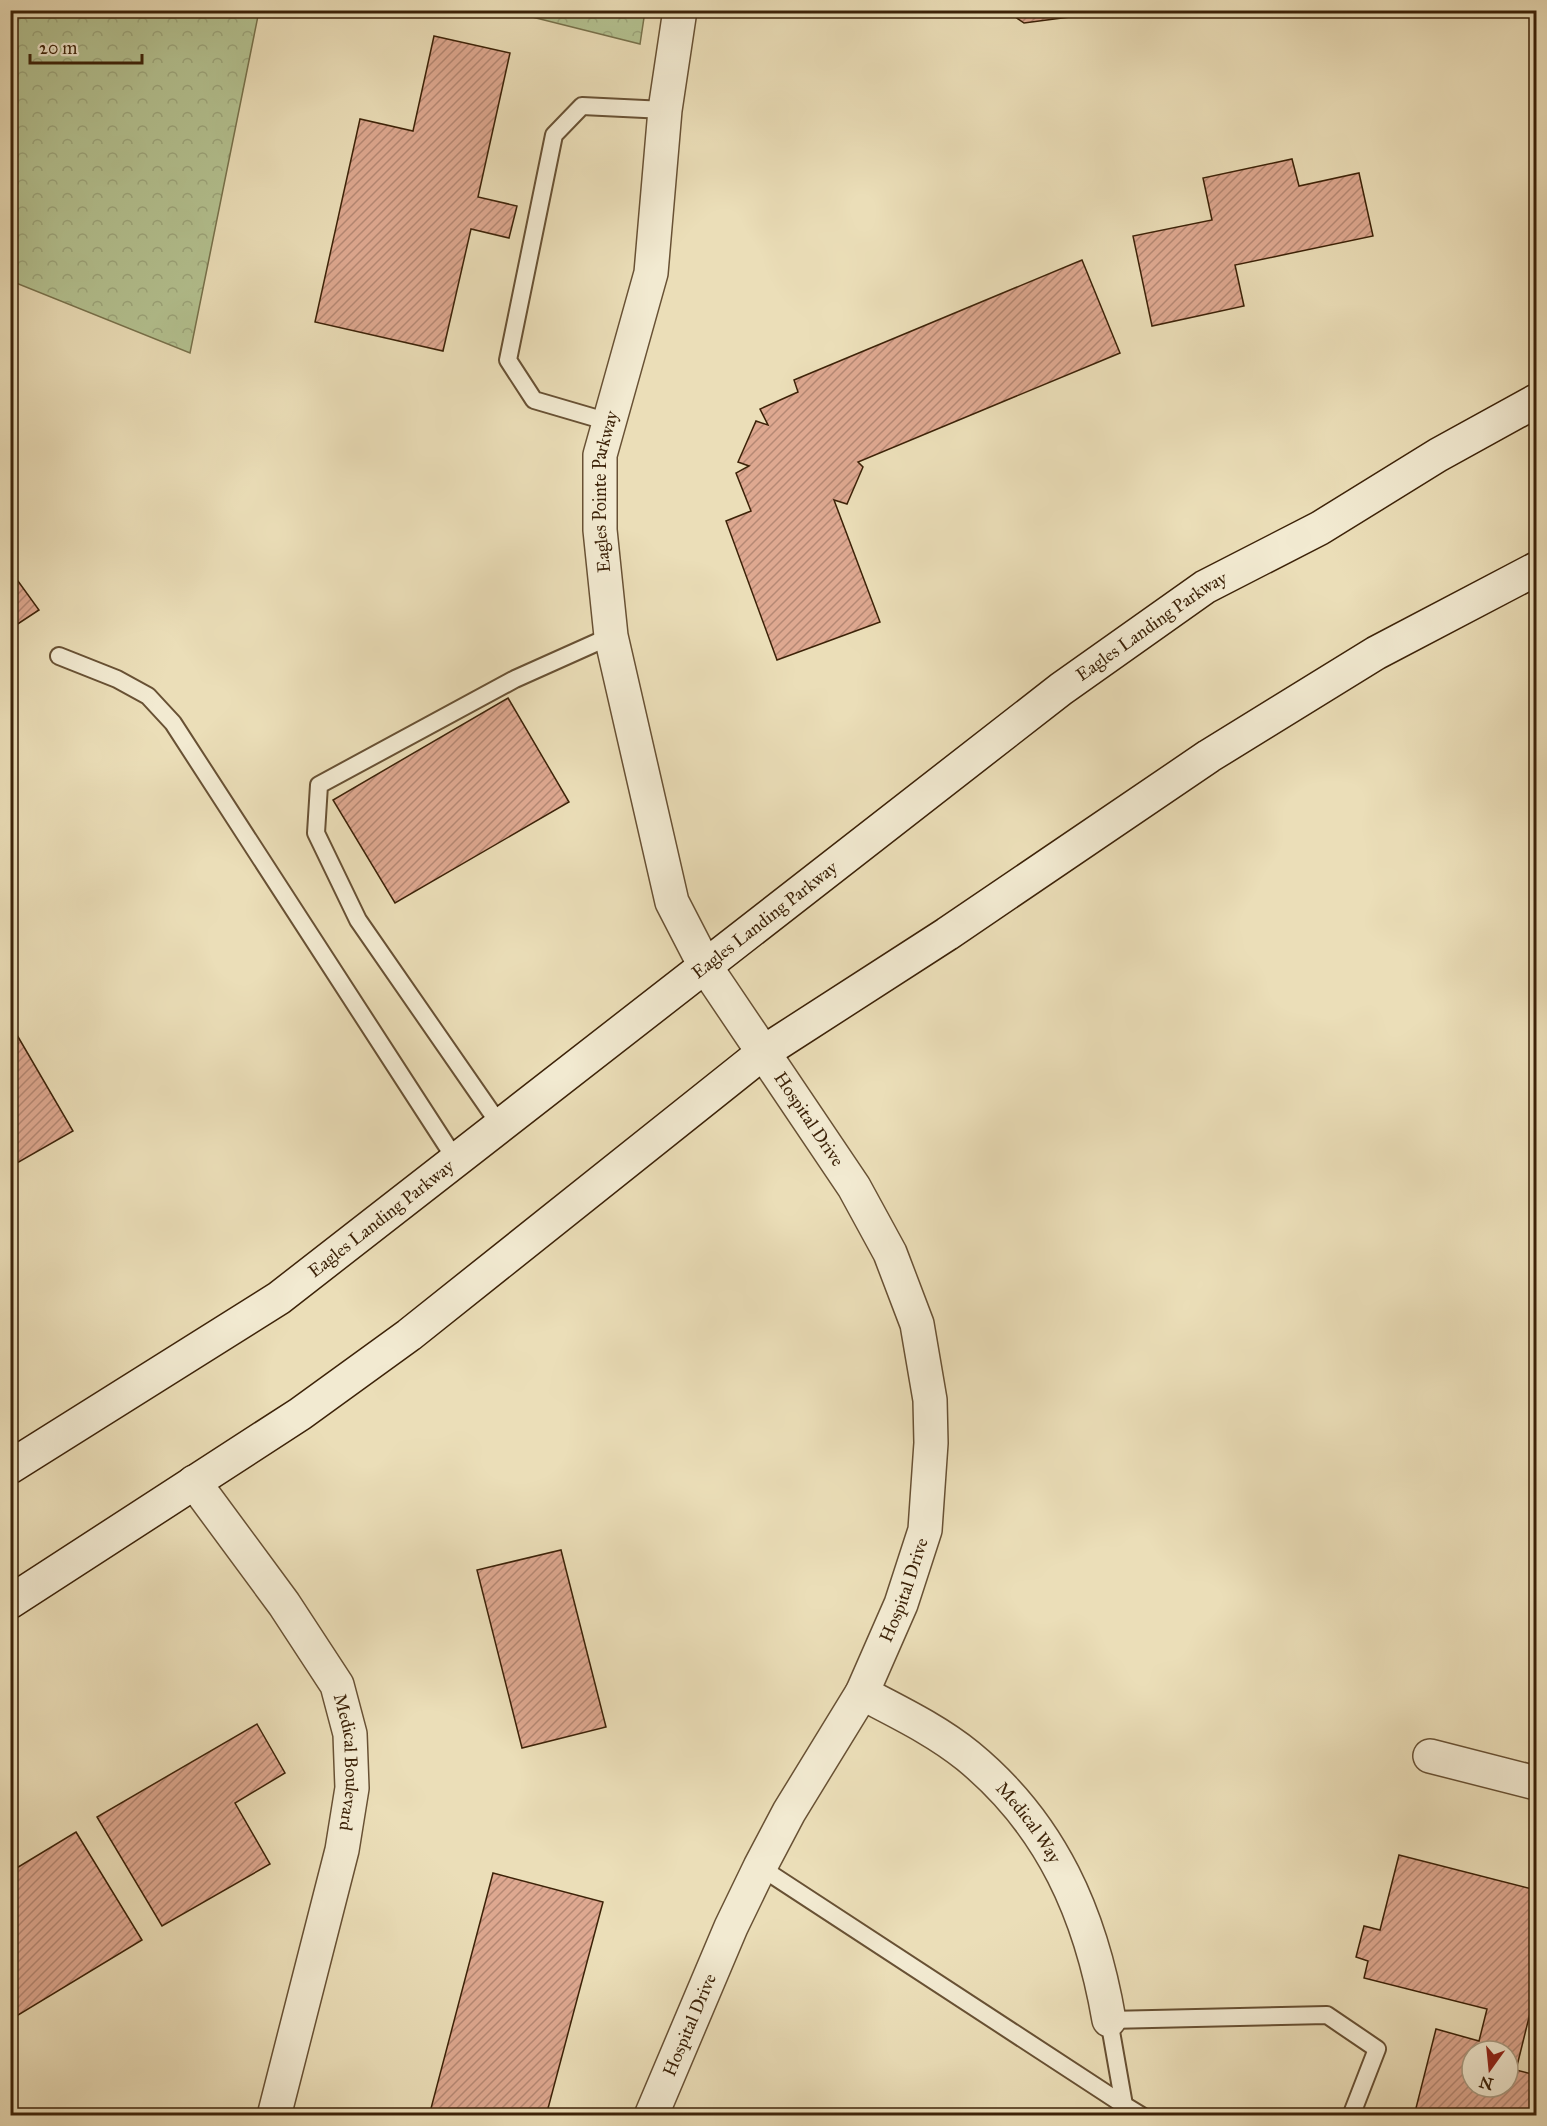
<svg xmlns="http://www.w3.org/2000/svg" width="1547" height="2126" viewBox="0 0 1547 2126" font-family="'IM FELL Great Primer',serif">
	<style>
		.forest { fill: url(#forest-crowns); stroke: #78724c; stroke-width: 1.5 }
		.building { fill: url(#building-hatch); stroke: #3c2208; stroke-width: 1.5; fill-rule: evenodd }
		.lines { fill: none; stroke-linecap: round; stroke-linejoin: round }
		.service-casing { stroke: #685134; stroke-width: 20 }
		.minor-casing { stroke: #685134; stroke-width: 36 }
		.secondary-casing { stroke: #3c2208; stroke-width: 36 }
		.service { stroke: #f2ead1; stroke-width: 16 }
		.minor { stroke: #f2ead1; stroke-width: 33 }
		.secondary { stroke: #f2ead1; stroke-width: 33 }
		.labels { text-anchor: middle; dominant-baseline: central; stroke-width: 5; stroke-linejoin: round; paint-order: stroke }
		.street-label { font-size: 18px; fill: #3c2208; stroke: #f2ead1 }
	</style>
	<defs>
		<pattern id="forest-crowns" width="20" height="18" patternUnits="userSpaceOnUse" patternTransform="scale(1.5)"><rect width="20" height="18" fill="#b4c291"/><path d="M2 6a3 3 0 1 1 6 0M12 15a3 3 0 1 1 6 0" fill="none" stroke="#9ca67c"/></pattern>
		<pattern id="building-hatch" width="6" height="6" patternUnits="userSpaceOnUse" patternTransform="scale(1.5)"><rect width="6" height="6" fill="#dea890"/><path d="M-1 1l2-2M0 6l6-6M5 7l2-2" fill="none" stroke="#b58874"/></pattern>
	</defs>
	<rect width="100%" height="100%" fill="#ebdeb8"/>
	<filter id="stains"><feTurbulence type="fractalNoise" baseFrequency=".00333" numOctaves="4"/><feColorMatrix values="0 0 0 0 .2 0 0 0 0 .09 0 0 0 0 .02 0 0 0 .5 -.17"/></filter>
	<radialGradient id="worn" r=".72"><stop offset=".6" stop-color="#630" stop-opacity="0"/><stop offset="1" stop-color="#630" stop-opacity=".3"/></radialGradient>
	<g class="forest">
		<polygon points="10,11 259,11 190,353 11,281"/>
		<polygon points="508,11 645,11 640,44"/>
	</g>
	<g class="building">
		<polygon points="1005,10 1100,10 1100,13 1024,23"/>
		<polygon points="434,36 510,53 478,197 517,206 509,238 471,229 443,351 315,322 360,119 413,131"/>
		<polygon points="1292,159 1299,186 1359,173 1373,236 1235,265 1244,306 1152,326 1133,236 1212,220 1203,178"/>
		<polygon points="1082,260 1120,353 858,462 863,467 847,504 834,500 880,622 777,660 726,521 751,511 736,473 749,466 738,462 756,421 768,425 760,409 798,392 794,380"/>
		<polygon points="10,570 39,610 10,629"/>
		<polygon points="508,698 569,802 395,903 333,800"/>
		<polygon points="10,1023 73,1131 10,1167"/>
		<polygon points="561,1550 606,1727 522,1748 477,1570"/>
		<polygon points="257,1724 285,1773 235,1803 270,1864 162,1926 97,1817"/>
		<polygon points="76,1832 142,1940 10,2020 10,1872"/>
		<path d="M1399,1855L1536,1890V1989L1516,2070L1536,2075V2116H1414L1436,2029L1479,2041L1487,2009L1364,1978L1368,1961L1356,1957L1364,1926L1380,1930ZM1472,2051H1508V2087H1472Z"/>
		<polygon points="493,1873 603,1902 546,2116 429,2116"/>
	</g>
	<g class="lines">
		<defs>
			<g id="service">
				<polyline points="609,422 534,400 508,360 554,135 582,106 665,110"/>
				<polyline points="59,656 117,679 148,696 173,723 456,1160"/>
				<polyline points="500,1125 358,920 316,833 319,785 515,679 611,636"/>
				<polyline points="760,1867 1124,2105"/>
				<polyline points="1142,2116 1124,2105 1109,2020 1327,2015 1377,2049 1351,2116"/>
			</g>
			<g id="minor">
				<path id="s1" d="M194,1482L284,1604L337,1685L350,1734L352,1788L342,1850L274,2116"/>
				<path id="s2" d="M862,1693C898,1712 936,1730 968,1756C1052,1825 1091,1915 1109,2020"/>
				<polyline points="1430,1756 1536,1783"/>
				<path id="s3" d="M651,2116L731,1927L760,1867L789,1812L862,1693L901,1604L925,1530L931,1443L930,1400L917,1324L890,1253L854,1187L705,966L672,902L611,636L600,530V455L651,273L665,110L680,10"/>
			</g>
			<g id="secondary">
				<path id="s4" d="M10,1467L279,1298L1061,689L1205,587L1320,528L1438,455L1536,401"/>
				<polyline points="10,1602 300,1414 409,1335 764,1052 947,934 1209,756 1376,653 1536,569"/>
			</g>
		</defs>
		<use href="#service" class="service-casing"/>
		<use href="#minor" class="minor-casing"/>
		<use href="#secondary" class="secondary-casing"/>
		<use href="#service" class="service"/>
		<use href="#minor" class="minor"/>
		<use href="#secondary" class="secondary"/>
	</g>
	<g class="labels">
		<g class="street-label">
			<text stroke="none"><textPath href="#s3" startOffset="1764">Eagles Pointe Parkway</textPath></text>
			<text stroke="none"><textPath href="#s4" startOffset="1419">Eagles Landing Parkway</textPath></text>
			<text stroke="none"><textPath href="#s4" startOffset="933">Eagles Landing Parkway</textPath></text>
			<text transform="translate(809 1119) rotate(56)">Hospital Drive</text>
			<text stroke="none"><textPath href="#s4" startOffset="447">Eagles Landing Parkway</textPath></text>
			<text stroke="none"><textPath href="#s3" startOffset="585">Hospital Drive</textPath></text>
			<text stroke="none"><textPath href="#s1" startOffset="327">Medical Boulevard</textPath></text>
			<text stroke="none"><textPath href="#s2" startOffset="214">Medical Way</textPath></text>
			<text stroke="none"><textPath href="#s3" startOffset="99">Hospital Drive</textPath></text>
		</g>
	</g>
	<rect width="1547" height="2126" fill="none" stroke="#ebdeb8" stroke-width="36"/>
	<rect x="12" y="12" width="1523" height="2102" fill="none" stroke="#3c2208" stroke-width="3"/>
	<rect x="18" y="18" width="1511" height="2090" fill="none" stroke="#3c2208" stroke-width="1.5"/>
	<g transform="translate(1490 2069) rotate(195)"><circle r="28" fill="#f2ead1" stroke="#a99a81" stroke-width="1.5"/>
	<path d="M0-4.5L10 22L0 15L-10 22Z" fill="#8f2418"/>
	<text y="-9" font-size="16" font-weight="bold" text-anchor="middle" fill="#3c2208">N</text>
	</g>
	<path d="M30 54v9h112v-9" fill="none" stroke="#3c2208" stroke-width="3"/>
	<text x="39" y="54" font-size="18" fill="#3c2208" stroke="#f2ead1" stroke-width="4.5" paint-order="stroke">20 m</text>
	<rect width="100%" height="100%" filter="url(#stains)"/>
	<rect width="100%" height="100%" fill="url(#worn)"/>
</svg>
